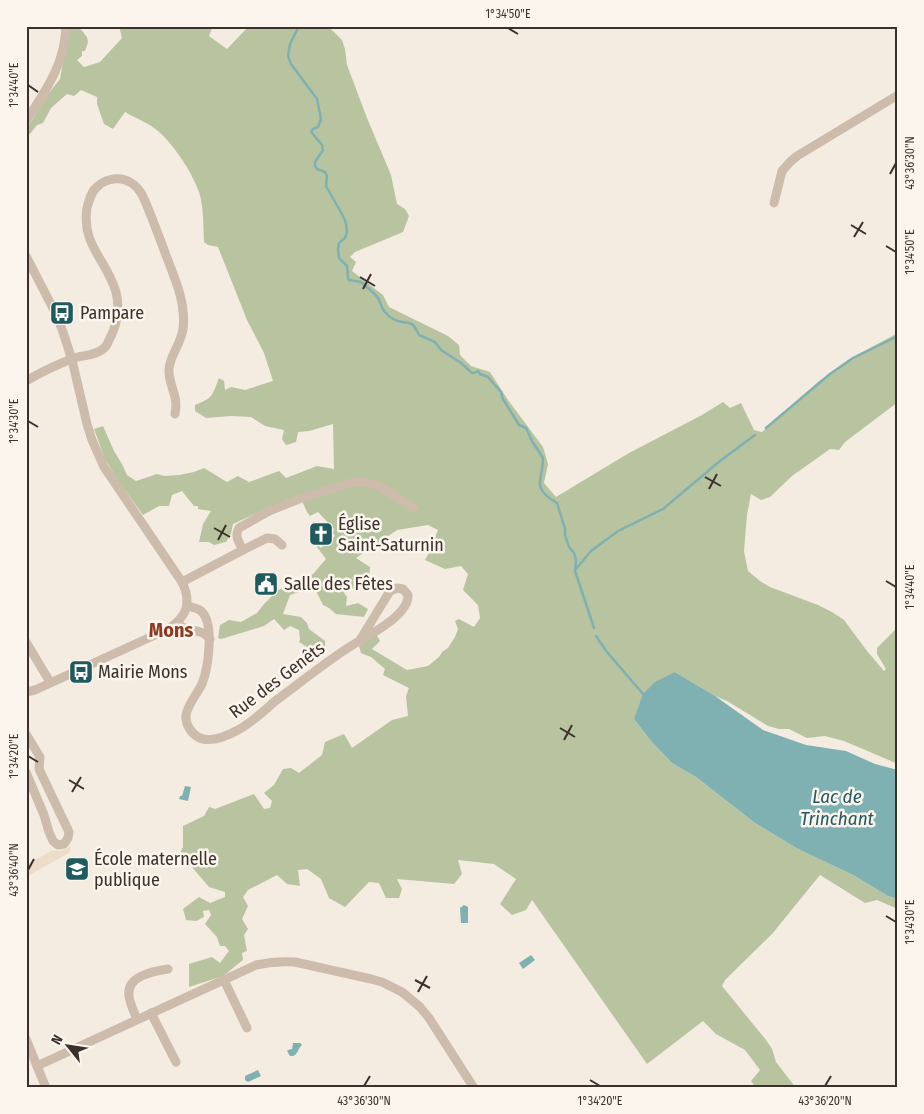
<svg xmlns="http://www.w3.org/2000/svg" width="924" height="1114" viewBox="0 0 924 1114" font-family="'Fira Sans Condensed',sans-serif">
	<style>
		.green { fill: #b8c4a0 }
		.plaza { fill: #ecdcc8 }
		.water { fill: #7fb0b2 }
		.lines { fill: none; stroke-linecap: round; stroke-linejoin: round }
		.stream { stroke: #7fb0b2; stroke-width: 2.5 }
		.minor { stroke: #cdbbac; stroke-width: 9 }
		.ticks { fill: none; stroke: #3b302b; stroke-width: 2 }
		.labels { text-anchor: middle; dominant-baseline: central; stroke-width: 5; stroke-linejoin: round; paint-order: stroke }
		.poi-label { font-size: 18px; fill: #3b302b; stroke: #fbf5ee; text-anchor: start }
		.street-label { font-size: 18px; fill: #3b302b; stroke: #fbf5ee }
		.water-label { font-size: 19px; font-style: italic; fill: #1f5a5e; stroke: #fbf5ee }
		.quarter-label { font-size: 20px; font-weight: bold; fill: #8c3b22; stroke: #fbf5ee }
		.neatline { fill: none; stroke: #3b302b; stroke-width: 2 }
		.ticks-label { font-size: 12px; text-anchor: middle; fill: #3b302b }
	</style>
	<rect width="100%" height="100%" fill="#f4ebe1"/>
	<path class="green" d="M71,26H78L87,37L88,42L85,51H82V56L77,60L84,67L100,62L122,38L119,26H213L209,36L227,49L249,26H328L342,40L345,49L347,65L367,118L391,175L397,204L405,209L409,216L403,232L355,252L350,257L356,262L352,271L383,295L389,307L448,336L459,345L460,355L471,366L490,372L508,400L543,447L548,464L544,483L556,497L629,453L702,415L723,402L730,408L741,403L754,430L762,432L818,382L851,358L898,333V402L845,442L839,450L830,449L792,476L770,497L761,500L751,494L747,515L744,551L748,571L760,581L770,587L818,605L832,612L844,620L867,651L884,671L886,669L877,654V648L898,627V764L844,741L825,736L807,738L789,729H779L768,726L727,701L715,696L675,672L634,719L651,741L672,763L696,777L755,823L798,849L853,875L888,896L898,899V909L877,900L865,903L820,875L772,934L725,980L722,986L766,1040L772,1049L776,1062L796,1088H756L751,1081L760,1070L745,1050L716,1034L703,1021L647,1064L532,900L526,910L512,915L500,904L516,879L494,864L458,860L462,874L454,884L397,879L402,889L399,898H386L379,883L369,882L345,907L329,898L321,879L307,869L298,870L300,886L287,884L277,875L248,890L243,897L248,906L242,919L248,929L244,935L247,951L242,953L243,960L223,976L189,987V964L212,957L220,963L229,951L225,946H220L217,937L205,924L211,915L209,910L203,911L204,917L196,921L186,920L183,909L199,897L210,903L225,897V892L209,887L180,853L183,847V826L204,816L209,807L215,809L254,794L264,809L270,808L272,801L264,793L274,785L283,769L291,768L299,773L322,755L325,742L344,734L352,748L392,720L408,716L406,696L409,688L383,675L385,669L371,657L361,653L359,646L376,634L380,641L372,649L407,670L428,666L439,657L442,652L448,648L455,637L458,629L455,621L459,619L474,627L480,618L478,605L463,590L468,574L461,566L445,569L425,560L430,551L438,530L428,525L397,530L356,558L370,567L369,582L365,577L353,589L351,586L344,593L347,597L346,606L358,603L368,609L364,617L336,614L329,608L323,605L314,587L290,595L283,614L301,617L307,623L309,629L325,641V649L317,653L299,642L300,640L299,630L290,626L284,630L274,619L264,626L221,639L218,638L220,625L229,620L241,622L257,613L264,604L277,591L294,581L313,574L326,559L317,547L318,546L321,548L335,536L333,533L334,529L318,512L310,516L307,512L302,501L259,512L233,524L231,534L226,542L214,545L209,542H199L203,524L211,511L198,509V506H194L182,491L172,495L169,506H159L143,515L117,479L105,459L94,429L103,426L114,451L122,464L127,475L136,481L157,474L165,476L179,475L194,472L204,468L227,482L238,476L249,482L279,471L286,478L317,466L334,469L333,424L309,431L298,432L296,442L286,445L282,439L284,430L265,426L251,417L231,416L206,418L195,411V405C213,398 212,396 219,378L224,381L225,390L231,387L245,390L273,381L264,353L247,320L218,247L208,245L204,242C203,227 204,207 199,192C192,172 174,145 158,131C149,123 135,118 125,112L113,129L104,124L97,104V97L81,90L74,96L67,94L51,108L43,123L37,125L30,134L26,133V130L48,94L60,79L69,27Z"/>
	<polygon class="plaza" points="70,847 71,847 69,853 26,877 26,865 53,850 60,851"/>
	<g class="water">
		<polygon points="675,672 715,696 763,730 806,745 846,751 875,764 898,770 898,899 888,896 853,875 798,849 755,823 696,777 672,763 651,741 634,719 643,694 655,682"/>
		<polygon points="185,786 191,787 188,801 179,799 180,796 182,796"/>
		<polygon points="464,905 468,907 468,923 461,923 460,908"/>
		<polygon points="531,955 535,960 523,969 519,963"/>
		<path d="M293,1043H300L302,1045C297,1049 298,1057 290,1056L287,1051L288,1050L292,1049Z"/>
		<polygon points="258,1070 261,1076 248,1082 245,1080 245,1076"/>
	</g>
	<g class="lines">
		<g class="stream">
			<path d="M299,26L290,44L288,56L291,64L317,99L321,119L318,127L313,129L311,132L322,145L323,150L315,162V166L317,169L325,172L327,176L326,186L343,216L346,223L347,232L345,238L339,243L338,249L339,258L347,266L348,278L349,280L361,282C366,287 373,291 378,298C381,303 381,308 385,312C389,317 396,321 402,322C406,323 410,322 413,325C416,328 417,332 419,335L435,342L441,350L461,363L472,373H474L478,371L480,374L488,377L501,392L503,399L519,425L526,428L532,441L543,458C543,481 530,487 557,503L565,529V535L569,547L574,553L576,560L575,571L594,628"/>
			<polyline points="766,428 830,374 853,358 898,336"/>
			<polyline points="576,569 591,551 618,531 663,509 720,461 755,435"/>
			<polyline points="596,636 607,652 643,694"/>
		</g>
		<g class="minor">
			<path d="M26,121C46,90 65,64 66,26"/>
			<polyline points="774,203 782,171 790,162 797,156 898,95"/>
			<path d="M26,256L57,316L63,332L72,360L87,424L92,440L104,467L182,582C192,603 187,617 168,629L35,690L26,692"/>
			<path d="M26,381C43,371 56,365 74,358C83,355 95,356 103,349C106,347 108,343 109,340C117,326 120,308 116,292C107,260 81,245 87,208C89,200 91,192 97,187C104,180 115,177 125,180C135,183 141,191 145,201C153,220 160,239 167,258C176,281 186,304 183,329C181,344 170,355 169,369C168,385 179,395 175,414"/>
			<polyline points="243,550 267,538 275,539 282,545"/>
			<path d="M182,582L243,550C239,542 234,536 239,528L269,511L299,499L354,482C376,479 396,497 414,508"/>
			<path d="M187,606C191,607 197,608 201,611C215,623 208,669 202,684C197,694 188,704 186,715C185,724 191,733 198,737C210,744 227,736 238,730C251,723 263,712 274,702C300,683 324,663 351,646C367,636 409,616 408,595L403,589L397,588L390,591L360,640"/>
			<path d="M176,624C180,626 184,628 188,629C196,631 204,631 210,639"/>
			<polyline points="26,642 50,682"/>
			<polyline points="26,734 40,757 39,769 69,832 68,838 64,844 58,845 53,841 49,832 44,815 26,772"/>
			<polyline points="224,980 247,1028"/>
			<polyline points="151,1013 176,1062"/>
			<path d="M137,1019C134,1012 130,1004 129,996C126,976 154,971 168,969"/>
			<polyline points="26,1039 46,1088"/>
			<path d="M37,1066L256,965C270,962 281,961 295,962L371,979L382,982L402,992L420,1007L429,1018L474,1088"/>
		</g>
	</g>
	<path class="ticks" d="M508,28L518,34M28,85L38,92M890,174L896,163M851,225L866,234M854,237L863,222M886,246L896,252M360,277L375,286M363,289L371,274M28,421L38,427M705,477L721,486M709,489L717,474M214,528L230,537M218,540L226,525M886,581L896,587M560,728L575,737M564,740L572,725M28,756L38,762M69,780L84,789M72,792L81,777M28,870L34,859M886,916L896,922M415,980L430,988M418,992L427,976M590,1080L600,1086M364,1086L370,1076M825,1086L831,1076"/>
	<defs>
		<symbol id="bus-square" viewBox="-11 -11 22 22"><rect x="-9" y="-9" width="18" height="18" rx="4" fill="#1f5a5e" stroke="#fbf5ee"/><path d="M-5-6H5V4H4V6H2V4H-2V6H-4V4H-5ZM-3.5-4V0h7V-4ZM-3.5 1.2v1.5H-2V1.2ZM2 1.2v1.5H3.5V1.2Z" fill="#fff"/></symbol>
		<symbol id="church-square" viewBox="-11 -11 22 22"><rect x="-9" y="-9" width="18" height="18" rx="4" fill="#1f5a5e" stroke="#fbf5ee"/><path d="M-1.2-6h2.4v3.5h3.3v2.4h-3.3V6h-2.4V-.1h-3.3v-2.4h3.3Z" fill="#fff"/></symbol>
		<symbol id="civic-square" viewBox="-11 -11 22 22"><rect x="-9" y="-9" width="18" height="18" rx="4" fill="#1f5a5e" stroke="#fbf5ee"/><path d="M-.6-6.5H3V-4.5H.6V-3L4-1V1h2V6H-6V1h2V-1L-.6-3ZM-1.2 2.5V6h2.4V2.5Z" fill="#fff"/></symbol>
		<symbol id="school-square" viewBox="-11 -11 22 22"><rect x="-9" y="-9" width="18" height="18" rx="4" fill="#1f5a5e" stroke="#fbf5ee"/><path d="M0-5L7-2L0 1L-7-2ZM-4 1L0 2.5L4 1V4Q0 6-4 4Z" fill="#fff"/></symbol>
	</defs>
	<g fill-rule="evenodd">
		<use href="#bus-square" x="48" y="299" width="28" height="28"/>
		<use href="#church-square" x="307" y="520" width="28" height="28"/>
		<use href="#civic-square" x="252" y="570" width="28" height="28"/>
		<use href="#bus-square" x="67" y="658" width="28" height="28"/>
		<use href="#school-square" x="63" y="855" width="28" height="28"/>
	</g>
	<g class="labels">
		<g class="poi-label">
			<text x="80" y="313">Pampare</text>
			<text x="338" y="524">Église<tspan x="338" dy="21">Saint-Saturnin</tspan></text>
			<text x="284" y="584">Salle des Fêtes</text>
			<text x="98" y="672">Mairie Mons</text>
			<text x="94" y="859">École maternelle<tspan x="94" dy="21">publique</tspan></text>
		</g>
		<g class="street-label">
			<text transform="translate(277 680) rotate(-37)">Rue des Genêts</text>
		</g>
		<g class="water-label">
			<text x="837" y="796">Lac de<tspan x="837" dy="22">Trinchant</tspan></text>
		</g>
		<g class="quarter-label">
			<text x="171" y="630">Mons</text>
		</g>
	</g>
	<rect width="924" height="1114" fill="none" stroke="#fbf5ee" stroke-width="55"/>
	<g transform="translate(68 1046) rotate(300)" stroke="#fbf5ee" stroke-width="4" paint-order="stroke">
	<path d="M0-4L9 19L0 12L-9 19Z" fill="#3b302b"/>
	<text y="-8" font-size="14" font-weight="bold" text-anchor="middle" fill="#3b302b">N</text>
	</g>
	<rect x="28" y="28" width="868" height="1058" class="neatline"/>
	<g class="ticks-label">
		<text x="508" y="18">1°34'50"E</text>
		<text transform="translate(14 85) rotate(-90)" y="4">1°34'40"E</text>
		<text transform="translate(910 163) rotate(-90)" y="4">43°36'30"N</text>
		<text transform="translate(910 252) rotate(-90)" y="4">1°34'50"E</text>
		<text transform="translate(14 421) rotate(-90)" y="4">1°34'30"E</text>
		<text transform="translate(910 587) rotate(-90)" y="4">1°34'40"E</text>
		<text transform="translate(14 756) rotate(-90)" y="4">1°34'20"E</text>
		<text transform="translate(14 870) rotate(-90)" y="4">43°36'40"N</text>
		<text transform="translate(910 922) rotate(-90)" y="4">1°34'30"E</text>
		<text x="364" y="1105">43°36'30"N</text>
		<text x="600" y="1105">1°34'20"E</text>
		<text x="825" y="1105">43°36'20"N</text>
	</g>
</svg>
